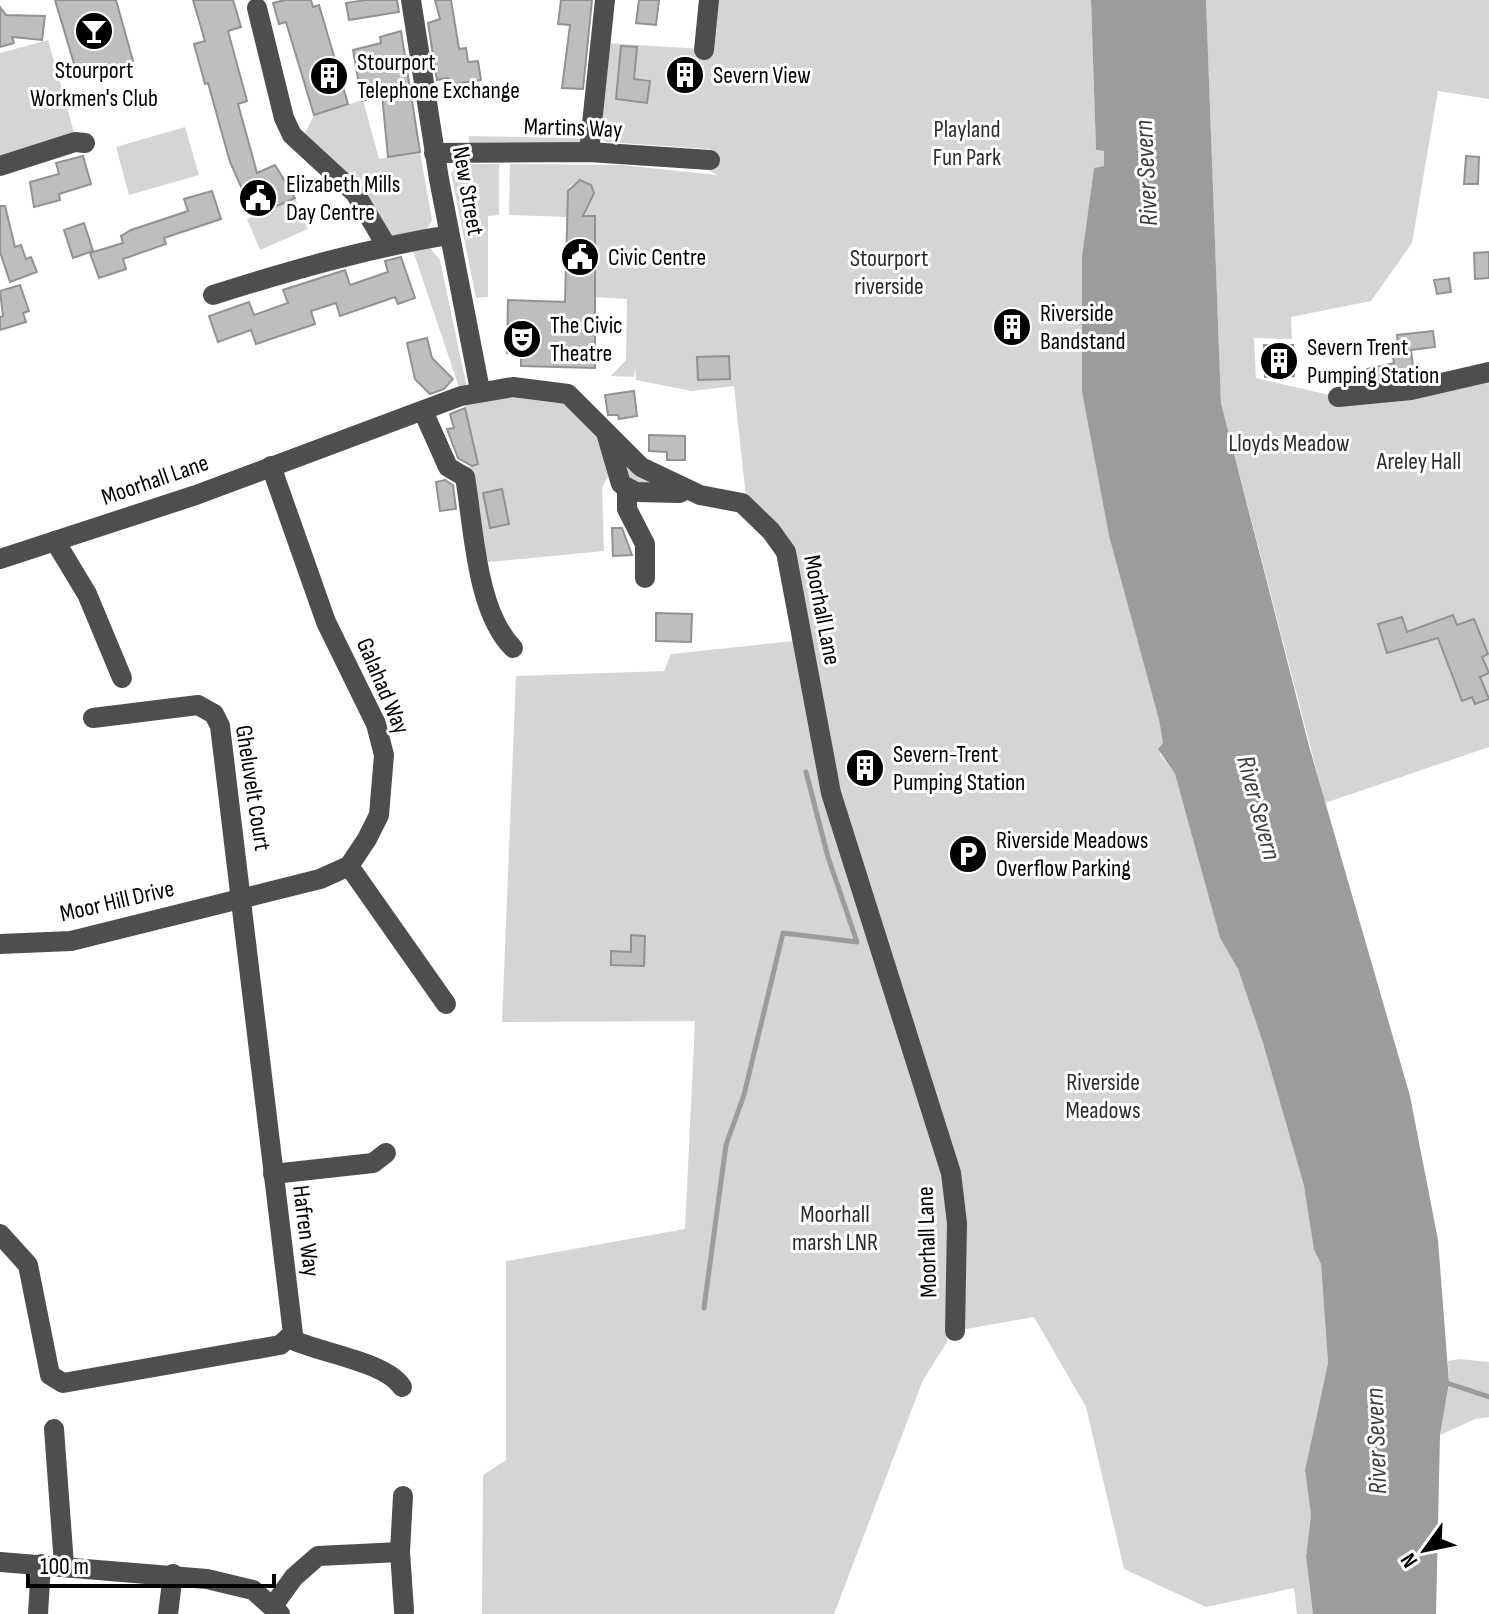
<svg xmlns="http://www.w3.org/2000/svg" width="1489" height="1614" viewBox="0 0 1489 1614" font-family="'Sofia Sans Condensed',sans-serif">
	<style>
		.green { fill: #d5d5d5 }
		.water { fill: #9c9c9c }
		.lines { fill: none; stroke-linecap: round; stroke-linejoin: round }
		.stream { stroke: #9c9c9c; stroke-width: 5 }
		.building { fill: #bebebe; stroke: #929292; stroke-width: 2 }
		.minor { stroke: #4e4e4e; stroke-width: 20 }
		.labels { text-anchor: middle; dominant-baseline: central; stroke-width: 6; stroke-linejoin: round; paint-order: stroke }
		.poi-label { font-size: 24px; fill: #000; stroke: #fff; text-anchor: start }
		.street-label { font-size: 24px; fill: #000; stroke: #fff }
		.park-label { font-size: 24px; fill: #2c2c2c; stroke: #fff }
		.water-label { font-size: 26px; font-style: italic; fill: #3d3d3d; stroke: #fff }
	</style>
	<rect width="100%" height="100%" fill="#fff"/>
	<g class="green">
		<polygon points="709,0 1091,0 1096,150 1104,151 1104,167 1094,168 1082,256 1082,392 1109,536 1159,720 1163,743 1160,754 1175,774 1220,938 1238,969 1263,1043 1304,1186 1314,1250 1321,1264 1328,1363 1305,1470 1311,1515 1306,1557 1313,1614 1297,1614 1294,1588 1206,1607 1124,1569 1086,1407 1034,1317 955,1331 949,1272 947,1342 923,1380 834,1614 482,1614 483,1475 506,1460 506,1261 685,1229 695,1021 502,1022 516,676 664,671 671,654 803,640 793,550 747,507 734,386 692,391 636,380 635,367 634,377 611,376 626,360 627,299 593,297 595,217 586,216 586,205 594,193 588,182 580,180 569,187 567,217 509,215 510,164 621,165 717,175 710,171 710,149 606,142 599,136 605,43 703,49"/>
		<polygon points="1206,0 1489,0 1489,99 1438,91 1412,243 1371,301 1291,317 1292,339 1254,338 1256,378 1338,397 1489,372 1489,747 1325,803 1221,403"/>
		<polygon points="48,40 75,136 0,157 0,53"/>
		<polygon points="363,100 379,159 420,152 432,220 426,231 429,247 440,260 468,393 559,392 664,481 636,492 613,466 602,488 604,551 479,563 464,468 478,464 465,405 410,242 386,245 370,216 300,144 314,115"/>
		<polygon points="185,127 199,175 129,195 116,147"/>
		<polygon points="469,136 584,138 581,144 469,144"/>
		<polygon points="459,164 499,164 499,215 488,216 488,297 476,298 451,173"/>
		<polygon points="295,198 308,229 260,250 247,219"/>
		<polygon points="1459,1359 1489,1362 1489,1417 1475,1419 1440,1435 1449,1384 1448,1361"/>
	</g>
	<polygon class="water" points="1091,0 1206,0 1221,403 1309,746 1410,1096 1438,1240 1449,1383 1440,1435 1436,1614 1313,1614 1306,1557 1311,1515 1305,1470 1328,1363 1321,1264 1314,1250 1304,1186 1263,1043 1238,969 1220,938 1175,774 1158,749 1163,743 1159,720 1109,536 1082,392 1082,256 1094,168 1104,166 1104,151 1096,150"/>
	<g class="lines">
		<g class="stream">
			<polyline points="704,1308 726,1145 744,1095 783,933 857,942 828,857 806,772"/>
			<polyline points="1444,1382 1489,1397"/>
		</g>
	</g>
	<g class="building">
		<polygon points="55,0 116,0 133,61 78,77"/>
		<polygon points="193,0 233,0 241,27 228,31 247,101 238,104 257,173 275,165 295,198 254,216 230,162 208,83 205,84 194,44 205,41"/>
		<polygon points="285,0 311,0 313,7 319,5 348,104 314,115 286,22 279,24 273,3"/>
		<polygon points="366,0 397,0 399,12 349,20 346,3"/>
		<polygon points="435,0 451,0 459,49 466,48 468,62 478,61 481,80 449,85 448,78 437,80 428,23 440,19"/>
		<polygon points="561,0 592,0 583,89 562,88 570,25 558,24"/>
		<polygon points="639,0 659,0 656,25 636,23"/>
		<polygon points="0,7 6,15 45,16 42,40 12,37 14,43 0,47"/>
		<polygon points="401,31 420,152 388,157 382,95 362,101 353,50 381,43 380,37"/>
		<polygon points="621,46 637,47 634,79 650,81 647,103 616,99"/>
		<polygon points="676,65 696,68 694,85 674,83"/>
		<polygon points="83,156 91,184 59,194 60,200 34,207 30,182 59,174 56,163"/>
		<polygon points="1466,156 1479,157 1478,184 1464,184"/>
		<polygon points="580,180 591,185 594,193 583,216 595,216 595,368 521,366 521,353 507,353 508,300 565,302 568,191"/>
		<polygon points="212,191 221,219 164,238 166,244 123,259 126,269 99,278 90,253 123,243 121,236 131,230 188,211 184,199"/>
		<polygon points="0,206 5,206 15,247 21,245 26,259 31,257 37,272 10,282 0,252"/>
		<polygon points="84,223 93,251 73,258 64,230"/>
		<polygon points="1489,252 1489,278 1475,279 1474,253"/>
		<polygon points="401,257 415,298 398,304 395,297 340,316 336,303 311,311 315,324 256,344 251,330 218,342 209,316 249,302 254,315 288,303 283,290 345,270 350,285 388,272 385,261"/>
		<polygon points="1449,278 1451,292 1437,294 1434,280"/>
		<polygon points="20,285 29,311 23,313 26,322 0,330 0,317 3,316 0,291"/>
		<circle cx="1012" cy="326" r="11"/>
		<polygon points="1433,331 1435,347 1411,350 1414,376 1369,381 1367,369 1394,363 1392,348 1398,347 1397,335"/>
		<polygon points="427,338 432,358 453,379 444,389 430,394 415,379 407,343"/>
		<polygon points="1264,345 1293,345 1294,376 1265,377"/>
		<polygon points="729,356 730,379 698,380 697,357"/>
		<polygon points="634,391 637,416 619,419 618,415 608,415 605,395"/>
		<polygon points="465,408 478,464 472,466 458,458 447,429 454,428 450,414"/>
		<polygon points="649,435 685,436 685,460 667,460 667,452 649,451"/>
		<polygon points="445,480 453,485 456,509 440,511 436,482"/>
		<polygon points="502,489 509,524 490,528 483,493"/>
		<polygon points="612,528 622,528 632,555 613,556"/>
		<polygon points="656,613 692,614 691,642 656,641"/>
		<polygon points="1453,615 1457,625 1474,619 1488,654 1482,657 1489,673 1480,677 1489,699 1475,704 1472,697 1462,701 1438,638 1387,653 1378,624 1402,617 1407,632"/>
		<polygon points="878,756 882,774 853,780 849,761"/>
		<polygon points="631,935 645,936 644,966 611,965 611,951 631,952"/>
	</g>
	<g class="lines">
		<g class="minor">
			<polyline points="411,0 439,179 480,390"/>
			<polyline points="257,8 284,118 292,135 355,193 386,245"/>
			<polyline points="704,50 709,0"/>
			<polyline points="589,152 605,0"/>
			<polyline points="434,153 589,152 710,160"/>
			<polyline points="0,166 75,142 85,143"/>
			<path d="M213,295C292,270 368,248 449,235"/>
			<polyline points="1338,397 1411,390 1489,372"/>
			<path d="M423,411L448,467L465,477C474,529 476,611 513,648"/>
			<polyline points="607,436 621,484 636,492 680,493"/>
			<polyline points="627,489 627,509 645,544 645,578"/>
			<polyline points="55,541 87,594 122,678"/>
			<polyline points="0,559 196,495 461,396 513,387 568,394 641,467 700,495 742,503 771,531 786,552 831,793 951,1173 957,1223 955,1331"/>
			<polyline points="349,866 446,1004"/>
			<polyline points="0,944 71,941 320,879 349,866 367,839 379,815 384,755 376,724 326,622 271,466"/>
			<polyline points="273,1174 373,1163 386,1153"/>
			<polyline points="0,1234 28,1265 50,1375 63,1383 280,1345 293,1334 220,726 214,714 198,705 93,718"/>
			<path d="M288,1338C318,1353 385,1361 402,1387"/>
			<polyline points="54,1429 64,1565"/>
			<polyline points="403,1496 400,1552 404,1611"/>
			<polyline points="0,1562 207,1579 253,1590 280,1614"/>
			<polyline points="273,1606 294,1577 318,1556 400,1552"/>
			<polyline points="38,1614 41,1564"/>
			<polyline points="168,1614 173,1574"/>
		</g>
	</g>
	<defs>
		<symbol id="bar-disc" viewBox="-11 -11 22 22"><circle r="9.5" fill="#000" stroke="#fff"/><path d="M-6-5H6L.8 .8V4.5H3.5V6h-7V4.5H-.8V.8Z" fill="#fff"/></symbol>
		<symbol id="building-disc" viewBox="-11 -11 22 22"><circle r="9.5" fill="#000" stroke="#fff"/><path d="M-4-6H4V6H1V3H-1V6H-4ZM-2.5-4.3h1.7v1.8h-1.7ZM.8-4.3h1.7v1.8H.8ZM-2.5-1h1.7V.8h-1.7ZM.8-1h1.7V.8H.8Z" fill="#fff"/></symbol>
		<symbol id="civic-disc" viewBox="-11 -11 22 22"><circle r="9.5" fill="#000" stroke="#fff"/><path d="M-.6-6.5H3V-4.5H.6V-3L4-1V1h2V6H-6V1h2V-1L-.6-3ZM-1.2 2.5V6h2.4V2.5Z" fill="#fff"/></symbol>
		<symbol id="theatre-disc" viewBox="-11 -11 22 22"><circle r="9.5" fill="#000" stroke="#fff"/><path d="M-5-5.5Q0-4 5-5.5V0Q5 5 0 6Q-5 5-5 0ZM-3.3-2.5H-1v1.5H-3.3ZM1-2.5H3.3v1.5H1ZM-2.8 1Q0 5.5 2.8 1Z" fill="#fff"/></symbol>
		<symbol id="parking-disc" viewBox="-11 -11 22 22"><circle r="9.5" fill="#000" stroke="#fff"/><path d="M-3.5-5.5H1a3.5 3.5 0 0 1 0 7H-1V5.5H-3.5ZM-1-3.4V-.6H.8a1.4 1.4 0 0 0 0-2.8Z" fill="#fff"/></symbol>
	</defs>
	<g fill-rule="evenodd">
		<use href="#bar-disc" x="72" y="9" width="44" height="44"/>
		<use href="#building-disc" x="663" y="53" width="44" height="44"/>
		<use href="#building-disc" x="307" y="54" width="44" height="44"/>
		<use href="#civic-disc" x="236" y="176" width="44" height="44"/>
		<use href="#civic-disc" x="558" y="235" width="44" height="44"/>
		<use href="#building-disc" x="990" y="305" width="44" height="44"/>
		<use href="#theatre-disc" x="500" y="317" width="44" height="44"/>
		<use href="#building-disc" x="1257" y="339" width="44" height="44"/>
		<use href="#building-disc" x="843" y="746" width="44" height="44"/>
		<use href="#parking-disc" x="946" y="832" width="44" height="44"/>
	</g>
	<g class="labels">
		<g class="poi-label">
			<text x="357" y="62">Stourport<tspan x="357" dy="28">Telephone Exchange</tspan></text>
			<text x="94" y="70" text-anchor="middle">Stourport<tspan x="94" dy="28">Workmen's Club</tspan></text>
			<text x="713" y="75">Severn View</text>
			<text x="286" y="184">Elizabeth Mills<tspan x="286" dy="28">Day Centre</tspan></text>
			<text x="608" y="257">Civic Centre</text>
			<text x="1040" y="313">Riverside<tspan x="1040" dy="28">Bandstand</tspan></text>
			<text x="550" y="325">The Civic<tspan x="550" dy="28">Theatre</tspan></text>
			<text x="1307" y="347">Severn Trent<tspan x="1307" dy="28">Pumping Station</tspan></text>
			<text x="893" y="754">Severn-Trent<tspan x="893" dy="28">Pumping Station</tspan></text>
			<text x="996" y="840">Riverside Meadows<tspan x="996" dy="28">Overflow Parking</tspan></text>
		</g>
		<g class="street-label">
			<text transform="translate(573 128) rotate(2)">Martins Way</text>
			<text transform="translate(468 191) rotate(80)">New Street</text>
			<text transform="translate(155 480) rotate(-19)">Moorhall Lane</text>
			<text transform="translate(822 610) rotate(79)">Moorhall Lane</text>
			<text transform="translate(383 686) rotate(67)">Galahad Way</text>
			<text transform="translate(253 788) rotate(81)">Gheluvelt Court</text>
			<text transform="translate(117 901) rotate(-13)">Moor Hill Drive</text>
			<text transform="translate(306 1231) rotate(83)">Hafren Way</text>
			<text transform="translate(927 1242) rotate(-92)">Moorhall Lane</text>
		</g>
		<g class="park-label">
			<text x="967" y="129">Playland<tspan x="967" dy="28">Fun Park</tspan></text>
			<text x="889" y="258">Stourport<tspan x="889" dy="28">riverside</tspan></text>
			<text x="1289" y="443">Lloyds Meadow</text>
			<text x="1419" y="461">Areley Hall</text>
			<text x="1103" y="1082">Riverside<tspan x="1103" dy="28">Meadows</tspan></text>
			<text x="835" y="1214">Moorhall<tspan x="835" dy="28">marsh LNR</tspan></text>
		</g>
		<g class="water-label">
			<text transform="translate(1147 173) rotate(-93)">River Severn</text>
			<text transform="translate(1258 808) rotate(75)">River Severn</text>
			<text transform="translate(1377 1441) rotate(-92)">River Severn</text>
		</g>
	</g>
	<g transform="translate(1425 1550) rotate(237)" stroke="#ffffff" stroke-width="6" paint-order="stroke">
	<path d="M0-6L14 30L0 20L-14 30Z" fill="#000000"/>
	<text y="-12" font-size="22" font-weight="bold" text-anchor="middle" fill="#000000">N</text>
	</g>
	<path d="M28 1574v12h246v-12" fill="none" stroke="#000000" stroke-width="4"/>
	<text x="40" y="1574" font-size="24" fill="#000000" stroke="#ffffff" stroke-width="6" paint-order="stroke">100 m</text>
</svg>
